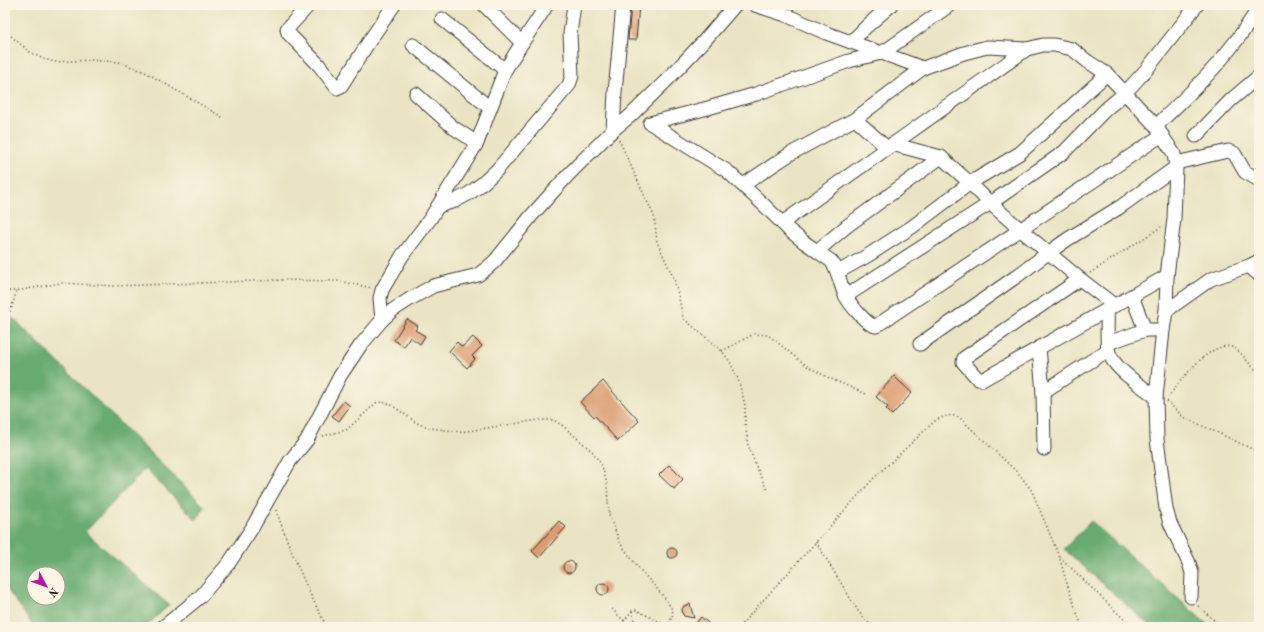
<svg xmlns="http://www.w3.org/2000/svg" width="1264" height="632" viewBox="0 0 1264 632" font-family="'Old Standard TT',serif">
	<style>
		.forest { fill: #68ab6f; stroke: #426446; fill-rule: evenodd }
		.building { fill: #dc9c72 }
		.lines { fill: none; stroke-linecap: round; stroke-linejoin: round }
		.minor-casing { stroke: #3b3a35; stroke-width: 15 }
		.path { stroke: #3b3a35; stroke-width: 1.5; stroke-dasharray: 1 3; stroke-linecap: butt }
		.minor { stroke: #fff; stroke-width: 13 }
	</style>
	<rect width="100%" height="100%" fill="#fcf5e5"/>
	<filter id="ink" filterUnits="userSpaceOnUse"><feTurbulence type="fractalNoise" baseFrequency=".025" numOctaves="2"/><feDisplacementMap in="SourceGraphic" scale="8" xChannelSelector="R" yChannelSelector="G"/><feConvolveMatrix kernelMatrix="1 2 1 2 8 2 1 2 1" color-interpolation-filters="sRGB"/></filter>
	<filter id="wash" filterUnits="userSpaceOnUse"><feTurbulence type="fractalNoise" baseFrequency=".012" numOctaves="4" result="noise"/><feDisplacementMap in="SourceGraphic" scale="16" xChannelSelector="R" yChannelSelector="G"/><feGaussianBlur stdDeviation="0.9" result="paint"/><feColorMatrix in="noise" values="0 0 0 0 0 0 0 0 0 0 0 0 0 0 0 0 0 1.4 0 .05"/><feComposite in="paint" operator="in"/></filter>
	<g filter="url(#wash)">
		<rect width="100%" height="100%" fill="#eae4c4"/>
		<g class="forest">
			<path d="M13,318L205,507L196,520L145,469L85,532L169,605L145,627H34L5,586V337ZM34,574H58V598H34Z"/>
			<polygon points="1091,521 1210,627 1151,627 1064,549"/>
		</g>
		<g id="blocks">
			<g class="building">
				<polygon points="631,5 639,5 636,40 628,40"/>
				<polygon points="407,319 418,326 415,330 425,336 420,344 410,337 404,347 394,340"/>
				<polygon points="473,337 482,346 472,356 475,359 467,368 449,351 457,342 462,347"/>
				<polygon points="894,376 900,382 912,393 892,415 886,409 888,407 876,397"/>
				<polygon points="603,381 639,421 618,441 595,416 594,417 580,402"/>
				<polygon points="344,401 350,406 339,421 332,416"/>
				<polygon points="669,465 683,479 674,489 659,475"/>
				<polygon points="559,521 566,527 539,558 532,551"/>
				<circle cx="672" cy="553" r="5"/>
				<circle cx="569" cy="567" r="6"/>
				<circle cx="603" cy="589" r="6"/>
				<polygon points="690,604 694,618 684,616 681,611 684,606"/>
				<polygon points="701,617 713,627 693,627"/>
			</g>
		</g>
	</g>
	<g filter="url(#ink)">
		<use href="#blocks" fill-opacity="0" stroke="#3b3a35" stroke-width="1"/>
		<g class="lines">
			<defs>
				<g id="minor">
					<polyline points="309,5 287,29 288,33 319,65 336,87 337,88 341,86 370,40 394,5"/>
					<polyline points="484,5 522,43"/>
					<polyline points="755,5 786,15 826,33 851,42 923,68 964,53 987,47 1027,49 1043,45 1054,45 1072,49 1087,61 1107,74 1156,126 1174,154 1176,167 1174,219 1167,276 1166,311 1163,330 1156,397 1157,439 1166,509 1170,523 1189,563 1192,573 1191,597"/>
					<polyline points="950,5 888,49 881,53 849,61 756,94 708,108 650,123 727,171 765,206 789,230 804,242 817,251 847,226 941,157 970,183 990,203 1021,230 1080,279 1114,305"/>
					<polyline points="442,19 505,70"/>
					<polyline points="851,42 867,26 891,5"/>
					<polyline points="413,45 490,108"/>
					<polyline points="416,94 454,128 477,143"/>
					<polyline points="855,119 887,148"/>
					<path d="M1156,126C1181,102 1211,74 1232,46C1242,34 1250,21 1259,8"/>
					<polyline points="613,130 615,92 623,5"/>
					<polyline points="1196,136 1231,100 1259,76"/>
					<polyline points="892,144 941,157"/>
					<polyline points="1176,163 1228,151 1234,153 1245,172 1259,180"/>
					<polyline points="743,185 790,154 855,119 923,68"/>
					<polyline points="438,206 455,201 470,193 483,183 497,170 569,85 572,76 570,34 574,5"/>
					<polyline points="782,223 1027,49"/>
					<path d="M817,251L831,261L834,265C839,275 841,286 845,295C849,303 867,326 876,326L1162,135"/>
					<polyline points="1249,266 1259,275"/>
					<polyline points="838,272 867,256 912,227 970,183 1020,153 1107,74"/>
					<polyline points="1080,279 964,358 963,362 978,379 982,380 1167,276"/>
					<polyline points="846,296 998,198 1064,152 1106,109 1125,93 1147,69 1197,5"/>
					<polyline points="1132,296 1145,330 1163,330"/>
					<path d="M1107,309C1108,321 1106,338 1108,349C1111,368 1142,386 1156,397"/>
					<polyline points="1166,311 1211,279 1249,266 1259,261"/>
					<polyline points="382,320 380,298 382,290 402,256 430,219 477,143 505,70 522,43 547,5"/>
					<polyline points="1108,343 1145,330"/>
					<polyline points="920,344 1017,276 1048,253 1068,239 1120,207 1176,167"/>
					<polyline points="1039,348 1043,392 1044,449"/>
					<polyline points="1043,392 1108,350"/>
					<polyline points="163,627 200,597 229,563 252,528 290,461 307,440 340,376 360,346 382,320 393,310 410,299 433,286 478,275 487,268 495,261 532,215 568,175 613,130 629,117 666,81 704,41 735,5"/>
				</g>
			</defs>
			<use href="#minor" class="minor-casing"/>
			<g class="path">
				<polyline points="5,31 30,52 43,59 56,62 90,60 119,62 145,72 222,117"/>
				<polyline points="619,140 654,216 657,242 674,279 679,298 683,318 722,351 730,362 738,379 745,405 745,422 748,445 756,466 767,490"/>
				<polyline points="1090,273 1161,227"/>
				<polyline points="5,291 15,291"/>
				<polyline points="5,327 14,300 16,291 61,283 114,286 283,280 339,281 372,288"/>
				<polyline points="722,351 754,334 768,335 807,366 829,378 866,394"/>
				<path d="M1168,397C1179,383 1212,337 1234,348C1243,353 1250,367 1259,372"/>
				<polyline points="1167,401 1183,417 1225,436 1252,449 1259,451"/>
				<polyline points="323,436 346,430 352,425 376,403 382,402 390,404 417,423 430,428 461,432 539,420 554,420 563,426 593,452 602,466 607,484 609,515 620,543 637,566 664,597 672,609 673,614 668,626 665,627"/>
				<path d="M276,510C290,550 307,590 327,627"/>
				<polyline points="816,542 858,611 872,627"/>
				<polyline points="1060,557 1132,627"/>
				<polyline points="1198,606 1222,627"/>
				<polyline points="612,609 624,621"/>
				<polyline points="632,611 636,627"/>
				<polyline points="619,627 632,611 636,610 668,626"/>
				<path d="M739,627L873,479L936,420C945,416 950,414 959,417L1020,475L1032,491L1059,556L1067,584L1082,627"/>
			</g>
			<use href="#minor" class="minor"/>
		</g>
	</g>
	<rect width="1264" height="632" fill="none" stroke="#fcf5e5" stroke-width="20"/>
	<g transform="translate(46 586) rotate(131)"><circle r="19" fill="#fcf5e5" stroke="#a29e95"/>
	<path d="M0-3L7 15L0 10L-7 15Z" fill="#b5179e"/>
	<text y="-6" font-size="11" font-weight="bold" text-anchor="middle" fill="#1c1c1c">N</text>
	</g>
</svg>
